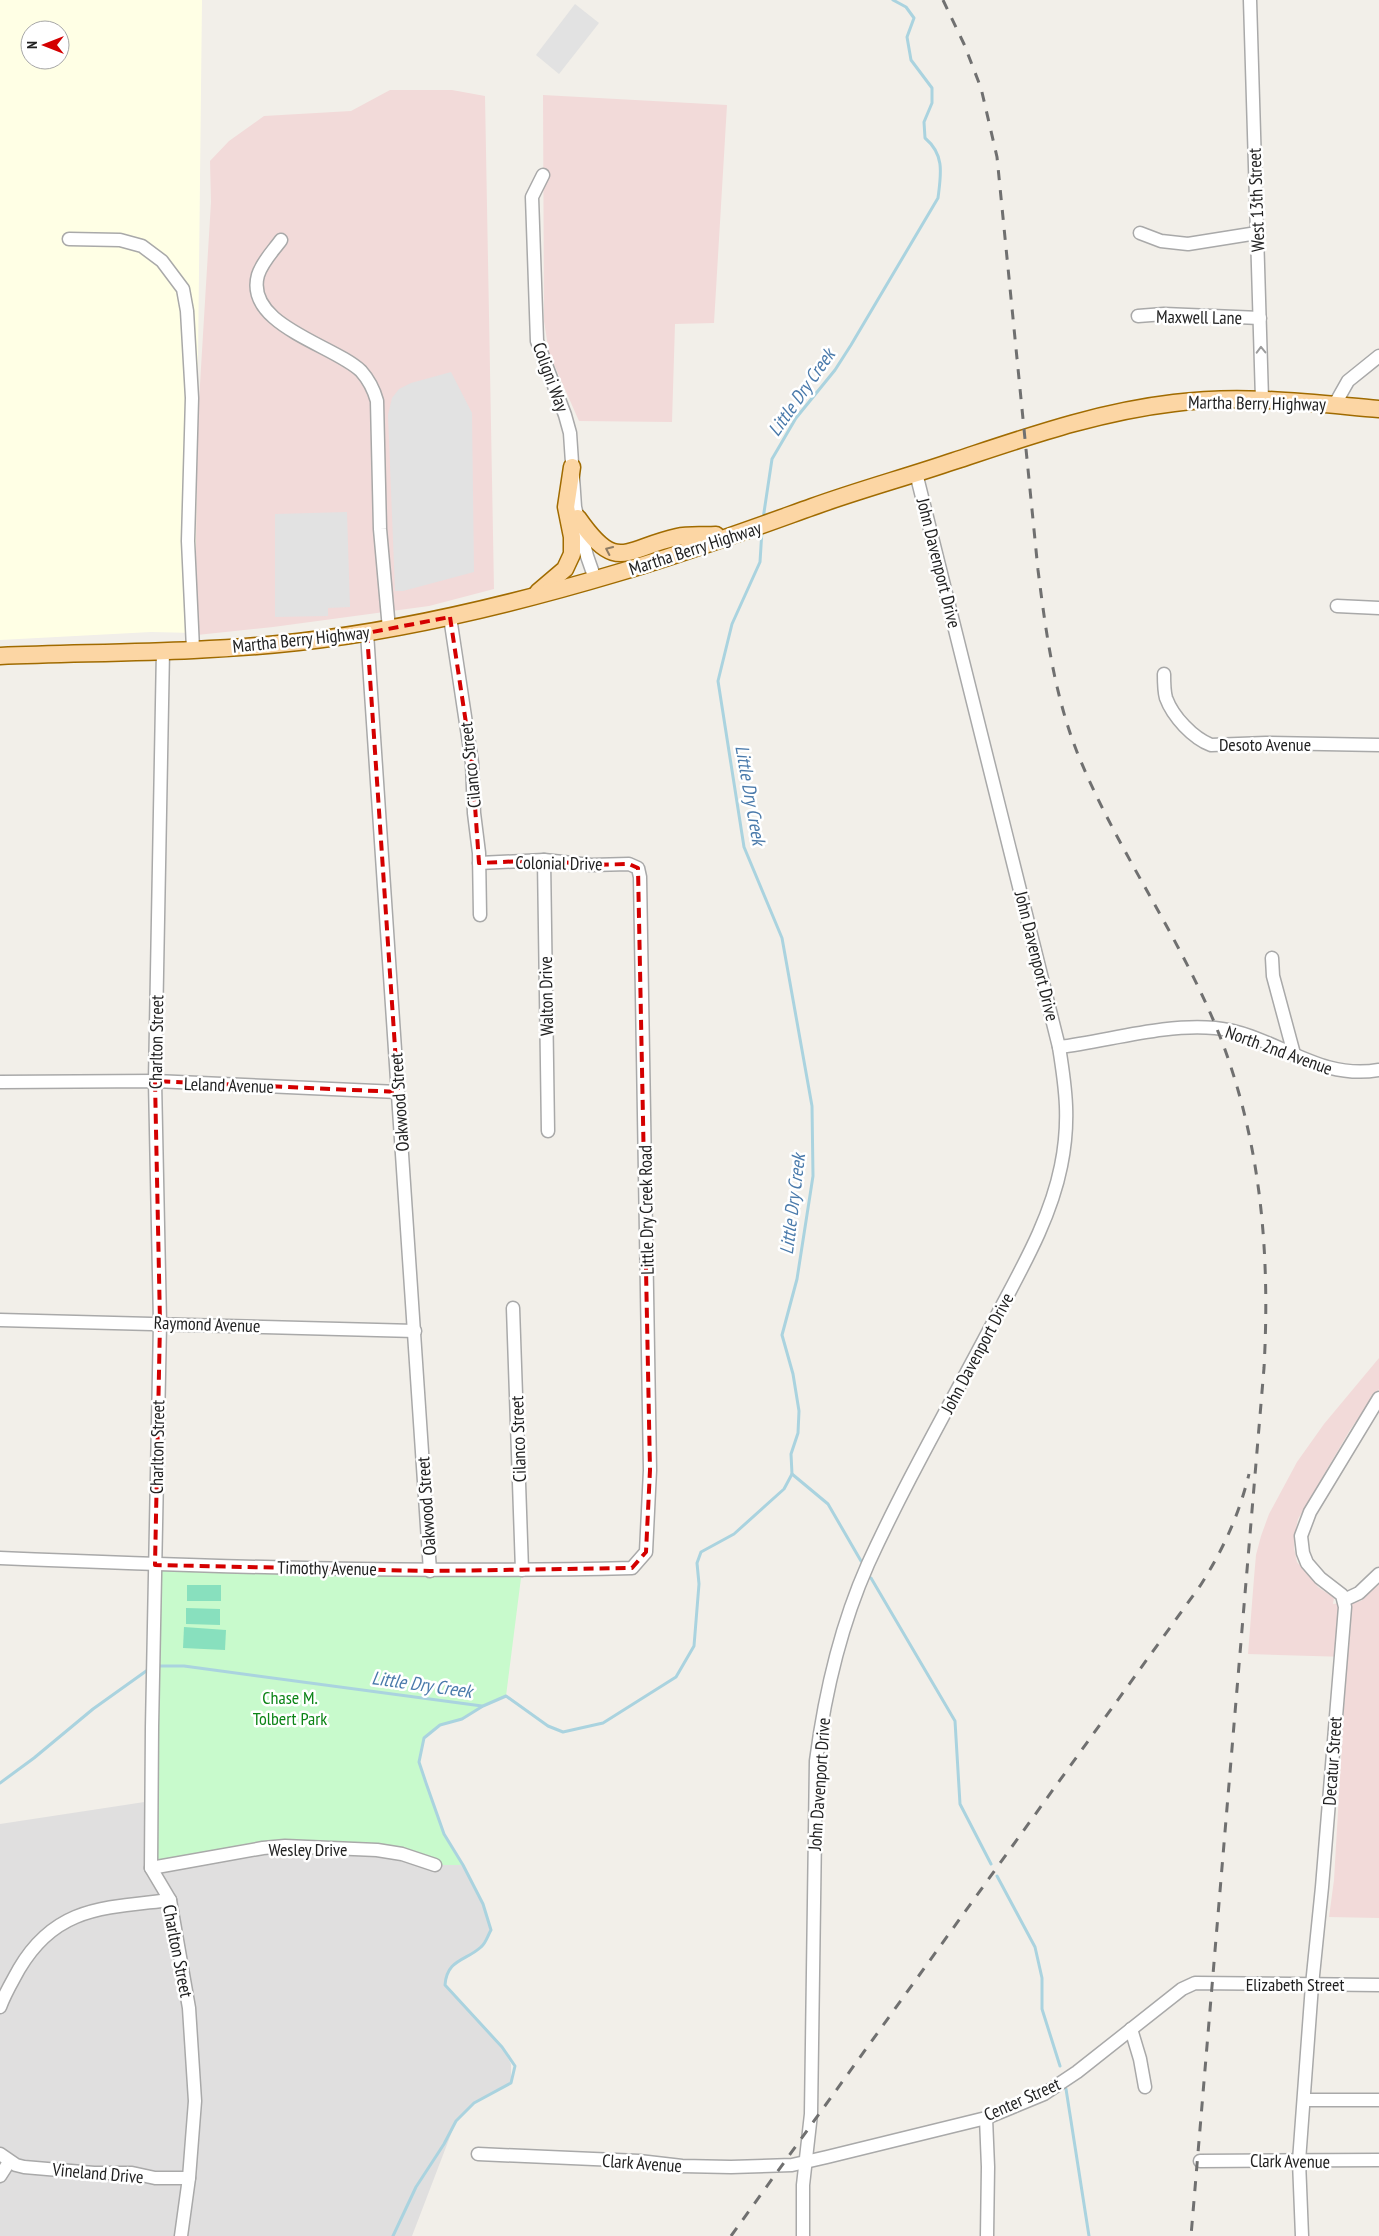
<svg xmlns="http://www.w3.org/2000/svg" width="1379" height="2236" viewBox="0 0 1379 2236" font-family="'PT Sans Narrow',sans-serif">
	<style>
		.residential { fill: #e0dfdf }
		.commercial { fill: #f2dad9 }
		.education { fill: #ffffe5; fill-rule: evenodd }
		.park { fill: #c8facc }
		.pitch { fill: #88e0be }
		.parking { fill: #e2e2e2 }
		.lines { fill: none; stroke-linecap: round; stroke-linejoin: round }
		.stream { stroke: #aad3df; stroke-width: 3 }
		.minor-casing { stroke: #a9a9a9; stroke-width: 15 }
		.major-casing { stroke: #a06b00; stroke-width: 19 }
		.minor { stroke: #fff; stroke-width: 12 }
		.major { stroke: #fcd6a4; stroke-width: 16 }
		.rail { stroke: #707070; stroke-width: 3; stroke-dasharray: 10 10; stroke-linecap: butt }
		.oneway { stroke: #9c9c9c }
		.oneway2 { stroke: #8f7c63 }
		.marked { fill: none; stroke: #d40000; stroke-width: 4; stroke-dasharray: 10 6; stroke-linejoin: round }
		.labels { text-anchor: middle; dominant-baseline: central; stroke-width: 5; stroke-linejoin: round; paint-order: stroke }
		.street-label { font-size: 18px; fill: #222; stroke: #fff }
		.park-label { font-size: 18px; fill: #0c8416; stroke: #fff }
		.water-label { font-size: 19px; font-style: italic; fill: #4a7aab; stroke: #fff }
	</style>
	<rect width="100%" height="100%" fill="#f2efe9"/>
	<polygon class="residential" points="151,1801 245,1852 345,1848 435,1865 463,1865 483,1904 491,1930 479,1949 456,1962 446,1975 445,1985 502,2047 511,2064 511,2083 474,2103 456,2121 412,2236 0,2236 0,1824"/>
	<g class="commercial">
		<polygon points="390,90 452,90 485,96 494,589 429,606 273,627 197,635 195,467 211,202 210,161 229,141 264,116 351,111"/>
		<polygon points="543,95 727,105 714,323 675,324 672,422 579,421 549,353 544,321"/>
		<polygon points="1379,1358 1379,1389 1350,1430 1298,1519 1295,1534 1294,1548 1297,1562 1318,1587 1334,1598 1333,1604 1361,1601 1379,1582 1379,1918 1329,1917 1334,1880 1347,1657 1248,1654 1254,1578 1256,1555 1261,1536 1269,1514 1297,1462 1324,1424"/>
	</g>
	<path class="education" d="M0,0H202L195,633L151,632L0,640ZM30,30H60V60H30Z"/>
	<polygon class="park" points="155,1565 522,1570 506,1696 483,1706 462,1719 440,1725 424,1738 420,1762 444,1834 463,1865 435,1865 402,1854 285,1846 151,1868"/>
	<g class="pitch">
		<rect x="187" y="1585" width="34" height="16"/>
		<polygon points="186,1608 220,1609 220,1625 186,1624"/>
		<polygon points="184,1627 226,1630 225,1650 183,1648"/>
	</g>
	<g class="parking">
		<polygon points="575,4 599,23 559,74 536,55"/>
		<polygon points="451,372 472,413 474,572 403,591 395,591 388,415 392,398 399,389 411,383"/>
		<polygon points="347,512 350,607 328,608 328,616 275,617 275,514"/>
	</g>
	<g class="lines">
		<g class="stream">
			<path d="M763,519L772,459L796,418L835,370L851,345L938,198C941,174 945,155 925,138L924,122L932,103V88L911,60L907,37L914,18L906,7L893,0"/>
			<polyline points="792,1474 828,1504 861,1561"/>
			<polyline points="871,1578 955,1721 960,1804 991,1864"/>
			<polyline points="156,1666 184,1666 482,1706"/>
			<polyline points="0,1783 34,1758 93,1709 149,1669"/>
			<polyline points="997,1876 1035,1947 1042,1978 1042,2009 1060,2066"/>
			<polyline points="1066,2089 1089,2236"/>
			<path d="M393,2236L416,2187L444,2144L456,2121L474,2103L511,2083L515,2066L502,2047L445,1985C447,1959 466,1961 481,1947C486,1943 488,1935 491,1930L483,1904L463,1865L444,1834L426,1783L419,1762L424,1738L440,1725L462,1719L483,1706L506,1696L548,1726L563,1732L603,1723L676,1677L694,1646L699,1584L697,1563L701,1552L734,1534L784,1489L792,1474L791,1454L798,1433L799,1411L793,1374L782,1335L797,1279L813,1176L812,1106L782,938L744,847L718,681L732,624L760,562L762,530"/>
		</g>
		<defs>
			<g id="minor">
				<polyline points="1250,0 1262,399"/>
				<polyline points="543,175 532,197 537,341 565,415 570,433 575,507 587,556 595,579"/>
				<polyline points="1140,233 1161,241 1188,244 1257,233"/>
				<polyline points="69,239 120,240 142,246 162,261 183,289 187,311 192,398 188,541 193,649"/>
				<path d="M281,240C273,251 262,262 258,275C244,325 334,345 361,371C369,380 374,390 377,401L380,529L389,629"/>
				<polyline points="1138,316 1164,314 1260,318"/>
				<polyline points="1335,404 1348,381 1379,356"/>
				<polyline points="1337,606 1379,608"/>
				<polyline points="450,617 472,763 474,813 479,853 480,915"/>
				<polyline points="367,633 430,1571"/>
				<polyline points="163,650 155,1081 160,1323 152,1727 151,1868 170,1900 189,2008 195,2101 189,2178 181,2236"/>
				<path d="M1164,674C1164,682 1164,691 1166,698C1173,717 1193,738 1211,745L1266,743L1379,745"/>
				<polyline points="544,860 548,1131"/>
				<polyline points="1272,958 1273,976 1294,1054"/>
				<path d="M1059,1047C1108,1041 1166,1023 1215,1028C1275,1034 1316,1081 1379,1070"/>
				<polyline points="0,1082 155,1081 398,1092"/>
				<polyline points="513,1308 522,1570"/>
				<polyline points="0,1320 415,1331"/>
				<path d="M0,1558C211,1567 422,1573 632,1568L646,1552L650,1470L640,877L638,868L629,864L591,865L544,860L479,863"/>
				<polyline points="1344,1600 1359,1593 1379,1574"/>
				<polyline points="151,1868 263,1848 285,1846 377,1850 402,1854 435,1865"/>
				<path d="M0,2007C5,1993 12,1982 19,1969C56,1906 104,1908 170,1900"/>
				<polyline points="1131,2029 1140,2059 1145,2087"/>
				<polyline points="1304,2100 1379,2100"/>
				<polyline points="986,2118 988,2167 987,2236"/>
				<polyline points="0,2154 16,2165 24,2167 94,2173 132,2173 155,2178 189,2178"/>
				<polyline points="478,2154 639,2161 682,2166 731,2167 792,2165 827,2157 986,2118 1044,2094 1077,2072 1182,1989 1195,1983 1379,1985"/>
				<polyline points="1200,2161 1379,2160"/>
				<polyline points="0,2176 9,2162"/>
				<path d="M803,2236V2185L811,2114L816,1761C825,1692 840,1627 868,1564C906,1481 952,1401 994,1321C1020,1271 1050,1221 1061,1166C1070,1122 1066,1090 1059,1047L916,473"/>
				<polyline points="1302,2236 1299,2161 1312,1985 1322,1887 1345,1607 1342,1595 1320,1578 1307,1563 1303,1553 1301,1536 1310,1512 1379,1398"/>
			</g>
			<g id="major">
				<path d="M578,518C617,574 624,549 677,537C690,534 703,536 716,535"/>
				<polyline points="538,592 565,569 572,554 572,537 566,507 572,467"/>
				<path d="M0,656C99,652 200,653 298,642C406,630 513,604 617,573C683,554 748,530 812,507C859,490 907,477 954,461C1027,437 1097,412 1174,403C1243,394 1310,403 1379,409"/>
			</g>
		</defs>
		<use href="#minor" class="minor-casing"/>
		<use href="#major" class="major-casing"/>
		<use href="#minor" class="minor"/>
		<use href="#major" class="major"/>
		<g class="rail">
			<path d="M943,0L964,44L981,88L997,157L1038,570C1046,633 1054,693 1077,752C1118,854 1186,944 1224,1047C1262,1151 1270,1258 1264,1368L1191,2236"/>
			<path d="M731,2236L1200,1586C1223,1550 1239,1515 1249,1474"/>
		</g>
	</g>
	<defs><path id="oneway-chevron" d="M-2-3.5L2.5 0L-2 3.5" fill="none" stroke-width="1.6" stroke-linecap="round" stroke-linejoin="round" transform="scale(1.25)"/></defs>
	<use class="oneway" href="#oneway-chevron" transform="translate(1261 350) rotate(-91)"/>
	<use class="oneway2" href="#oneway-chevron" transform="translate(609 550) rotate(-155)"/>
	<path class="marked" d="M450,617L472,763L479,863L544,860L591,865L629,864L638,868L650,1470L646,1552L632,1568L430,1571L155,1565L160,1323L155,1081L398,1092L367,633Z"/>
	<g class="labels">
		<g class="street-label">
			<text transform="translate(1256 200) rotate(-92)">West 13th Street</text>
			<text transform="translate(1199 317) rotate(1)">Maxwell Lane</text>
			<text transform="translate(551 377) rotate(70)">Coligni Way</text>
			<text transform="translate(1257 403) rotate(1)">Martha Berry Highway</text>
			<text transform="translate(695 548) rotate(-18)">Martha Berry Highway</text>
			<text transform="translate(939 563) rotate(76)">John Davenport Drive</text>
			<text transform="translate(301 639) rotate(-6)">Martha Berry Highway</text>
			<text x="1265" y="744">Desoto Avenue</text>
			<text transform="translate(470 765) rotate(-96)">Cilanco Street</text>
			<text transform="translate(559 863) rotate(1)">Colonial Drive</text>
			<text transform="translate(1037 956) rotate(76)">John Davenport Drive</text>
			<text transform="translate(546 996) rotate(-91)">Walton Drive</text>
			<text transform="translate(156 1042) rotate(-89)">Charlton Street</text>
			<text transform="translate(1279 1050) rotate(20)">North 2nd Avenue</text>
			<text transform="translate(229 1085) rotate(2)">Leland Avenue</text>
			<text transform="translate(399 1102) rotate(-94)">Oakwood Street</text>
			<text transform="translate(646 1210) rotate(-91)">Little Dry Creek Road</text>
			<text transform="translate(207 1324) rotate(2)">Raymond Avenue</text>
			<text transform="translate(977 1353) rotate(-62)">John Davenport Drive</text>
			<text transform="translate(518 1439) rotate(-92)">Cilanco Street</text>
			<text transform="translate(157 1447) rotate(-89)">Charlton Street</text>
			<text transform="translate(426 1506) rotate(-94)">Oakwood Street</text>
			<text transform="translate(327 1568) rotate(1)">Timothy Avenue</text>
			<text transform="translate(1332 1761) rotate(-86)">Decatur Street</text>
			<text transform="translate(819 1784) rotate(-86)">John Davenport Drive</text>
			<text x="308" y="1849">Wesley Drive</text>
			<text transform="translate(178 1951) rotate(79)">Charlton Street</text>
			<text x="1295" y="1984">Elizabeth Street</text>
			<text transform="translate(1022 2099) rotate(-24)">Center Street</text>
			<text transform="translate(1290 2161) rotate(1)">Clark Avenue</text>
			<text transform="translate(642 2163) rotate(4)">Clark Avenue</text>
			<text transform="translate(98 2173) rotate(5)">Vineland Drive</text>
		</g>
		<g class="park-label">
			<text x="290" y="1697">Chase M.<tspan x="290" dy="21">Tolbert Park</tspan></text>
		</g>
		<g class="water-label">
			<text transform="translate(801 392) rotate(-55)">Little Dry Creek</text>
			<text transform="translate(751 795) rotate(80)">Little Dry Creek</text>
			<text transform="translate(792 1204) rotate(-83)">Little Dry Creek</text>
			<text transform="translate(422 1684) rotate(8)">Little Dry Creek</text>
		</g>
	</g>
	<g transform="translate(45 45) rotate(270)"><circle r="24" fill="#ffffff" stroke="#a7a7a7"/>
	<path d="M0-4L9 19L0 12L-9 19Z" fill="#d40000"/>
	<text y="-8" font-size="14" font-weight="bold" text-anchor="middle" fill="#222222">N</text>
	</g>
</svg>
